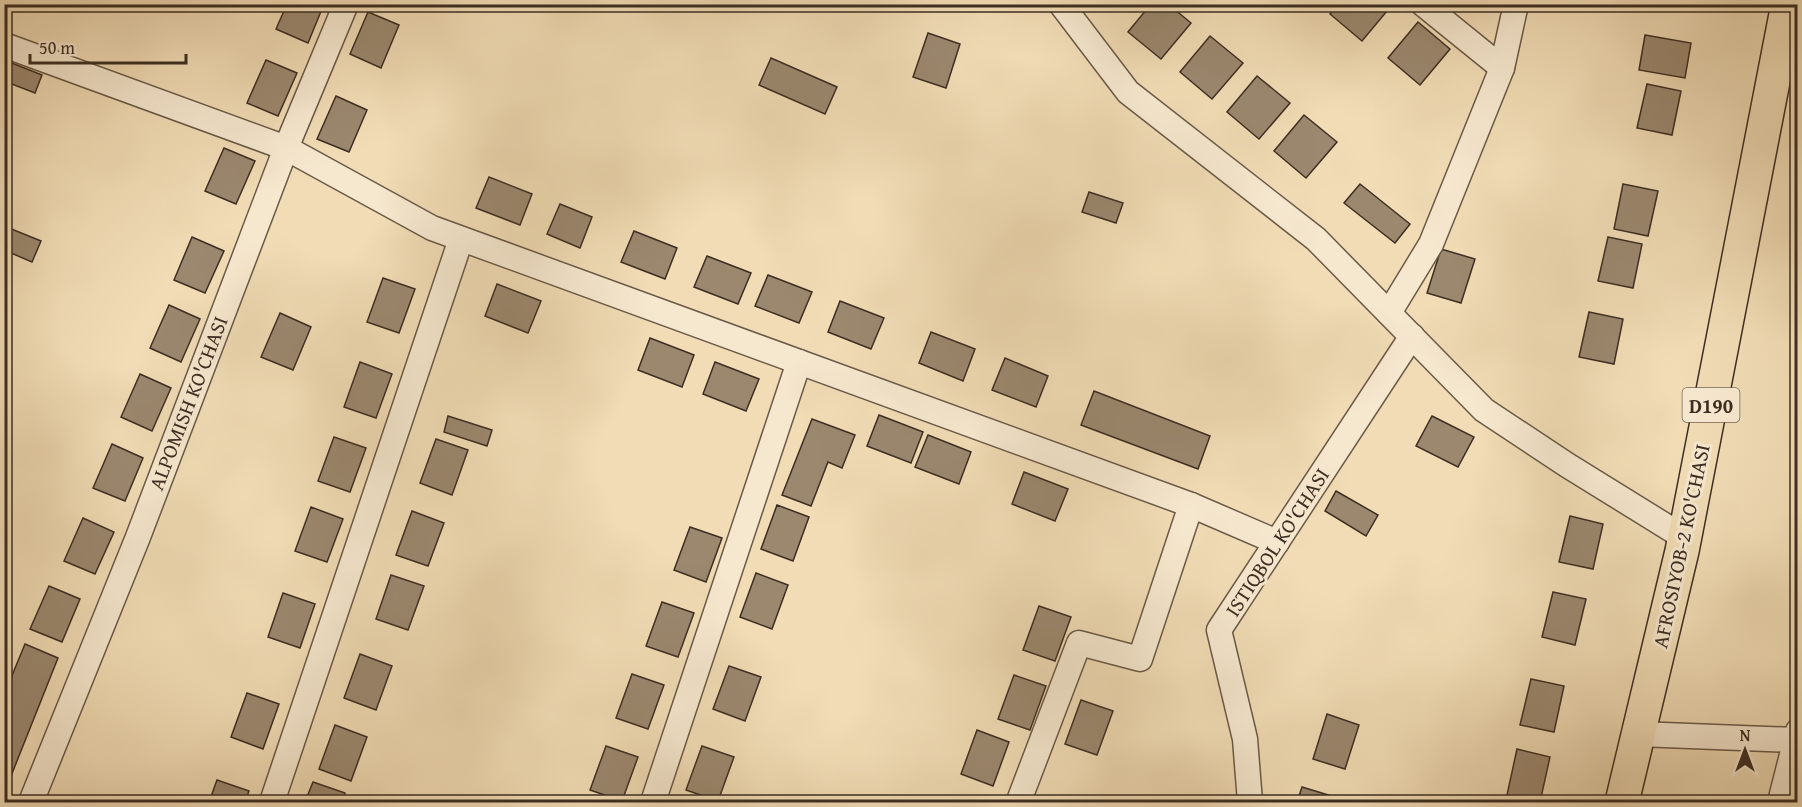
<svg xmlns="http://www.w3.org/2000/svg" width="1802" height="807" viewBox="0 0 1802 807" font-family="'Gentium Book Plus',serif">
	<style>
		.building { fill: #9b886f; stroke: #3d2e23; stroke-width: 1.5 }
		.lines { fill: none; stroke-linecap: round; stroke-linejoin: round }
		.street-casing { stroke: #6a5a48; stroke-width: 27 }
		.primary-casing { stroke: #3d2e23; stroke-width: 36 }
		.street { stroke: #f6e8cf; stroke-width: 24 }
		.primary { stroke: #f1dcb5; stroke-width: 33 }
		.labels { text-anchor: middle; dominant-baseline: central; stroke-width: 6; stroke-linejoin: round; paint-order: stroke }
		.shield { fill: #f6e8cf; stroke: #746657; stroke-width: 1.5 }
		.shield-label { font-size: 20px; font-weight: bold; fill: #3d2e23 }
		.street-label { font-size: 21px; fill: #3d2e23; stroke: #f6e8cf }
	</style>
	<rect width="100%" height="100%" fill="#f1dcb5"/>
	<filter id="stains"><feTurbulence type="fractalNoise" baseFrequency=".00333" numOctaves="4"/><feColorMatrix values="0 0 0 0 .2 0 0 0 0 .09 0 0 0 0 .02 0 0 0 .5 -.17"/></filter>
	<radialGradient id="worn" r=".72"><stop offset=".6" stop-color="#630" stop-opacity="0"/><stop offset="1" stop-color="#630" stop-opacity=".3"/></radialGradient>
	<g class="building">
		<polygon points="287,4 324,4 308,43 276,29"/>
		<polygon points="1151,4 1168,4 1191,23 1161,59 1128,32"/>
		<polygon points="1338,4 1391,4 1392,5 1362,41 1330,14"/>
		<polygon points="368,12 399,25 381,68 350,54"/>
		<polygon points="1418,22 1450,49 1420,85 1388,58"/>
		<polygon points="928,33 960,44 946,88 913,77"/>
		<polygon points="1645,35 1691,43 1685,78 1639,70"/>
		<polygon points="1210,36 1243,63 1212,99 1180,72"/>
		<polygon points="771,58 837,87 825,114 759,85"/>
		<polygon points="4,60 42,75 35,93 4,81"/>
		<polygon points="266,60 297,73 278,116 247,103"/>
		<polygon points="1257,76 1290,103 1259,139 1227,112"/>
		<polygon points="1647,84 1681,91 1672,135 1637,128"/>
		<polygon points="336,96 367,110 349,152 317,139"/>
		<polygon points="1304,115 1337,142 1306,178 1274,151"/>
		<polygon points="224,148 255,161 236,204 205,191"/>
		<polygon points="489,177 532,194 520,225 476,208"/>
		<polygon points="1360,184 1410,224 1395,243 1344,203"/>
		<polygon points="1623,184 1658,191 1648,236 1614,229"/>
		<polygon points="1089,192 1123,203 1116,223 1082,212"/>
		<polygon points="560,204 592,217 580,248 547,234"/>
		<polygon points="4,226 41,241 32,262 4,250"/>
		<polygon points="634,231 677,248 665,279 621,262"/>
		<polygon points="192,237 224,251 205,293 174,280"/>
		<polygon points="1608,237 1642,244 1633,288 1598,281"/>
		<polygon points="1441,249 1475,259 1461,303 1427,293"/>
		<polygon points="707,256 751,273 738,304 694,287"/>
		<polygon points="768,275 812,292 799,323 755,306"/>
		<polygon points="383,278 415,289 399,333 367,322"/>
		<polygon points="497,284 541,301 528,333 485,316"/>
		<polygon points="840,301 884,318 871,349 828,332"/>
		<polygon points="169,305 200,319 181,362 150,348"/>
		<polygon points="1589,312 1623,319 1614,364 1579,357"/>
		<polygon points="280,313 311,327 293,370 261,357"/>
		<polygon points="931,332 975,349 963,381 919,363"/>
		<polygon points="650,338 694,355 682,387 638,370"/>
		<polygon points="1005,358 1048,376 1036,407 992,390"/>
		<polygon points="360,362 392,374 376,418 344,407"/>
		<polygon points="715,362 759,379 746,411 703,394"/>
		<polygon points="140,374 171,388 152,431 121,417"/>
		<polygon points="1094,391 1210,436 1198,469 1081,425"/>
		<polygon points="879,415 923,432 911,463 867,446"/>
		<polygon points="448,416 492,430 487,446 444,432"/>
		<polygon points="1432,416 1474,437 1458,467 1416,446"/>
		<polygon points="812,419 855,435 842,468 828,462 811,506 782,495"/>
		<polygon points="928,435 971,452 959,484 915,467"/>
		<polygon points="334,437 366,448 350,492 318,481"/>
		<polygon points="436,439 468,450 452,495 420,483"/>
		<polygon points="112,444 143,458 125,501 93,488"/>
		<polygon points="1024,472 1068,489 1055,521 1012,504"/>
		<polygon points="1336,491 1378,515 1366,536 1325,511"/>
		<polygon points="777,505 809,517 793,561 761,549"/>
		<polygon points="311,507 343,519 327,562 295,551"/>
		<polygon points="412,511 444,523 428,566 396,555"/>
		<polygon points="1570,516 1603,524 1593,569 1559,562"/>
		<polygon points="83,518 114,532 95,574 64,561"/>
		<polygon points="690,527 722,538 706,582 674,570"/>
		<polygon points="756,573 788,585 772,629 740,617"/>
		<polygon points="391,575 424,586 408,630 376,619"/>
		<polygon points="49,586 80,599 62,642 30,629"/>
		<polygon points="1553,592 1586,599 1575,645 1542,637"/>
		<polygon points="283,593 315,604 300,648 268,637"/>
		<polygon points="662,602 694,613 678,657 646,646"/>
		<polygon points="1039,606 1071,617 1055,661 1023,650"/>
		<polygon points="25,644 58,658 11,776 4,773 4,695"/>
		<polygon points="360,654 392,666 376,710 344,698"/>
		<polygon points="729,666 761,677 745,721 713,709"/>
		<polygon points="632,674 664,685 648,729 616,718"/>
		<polygon points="1014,675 1046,686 1030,730 998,719"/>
		<polygon points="1531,679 1564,686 1554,732 1520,725"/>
		<polygon points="247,693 279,704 263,749 231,737"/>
		<polygon points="1081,700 1113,711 1097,755 1065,744"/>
		<polygon points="1327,714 1359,725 1345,769 1313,759"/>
		<polygon points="335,725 367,737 351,781 319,769"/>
		<polygon points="977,730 1009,742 993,786 961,774"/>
		<polygon points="606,746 638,757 622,801 590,790"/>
		<polygon points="702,746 734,757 718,801 686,790"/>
		<polygon points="1517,749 1550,757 1540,802 1507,795"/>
		<polygon points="217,780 249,791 245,802 209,802"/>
		<polygon points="313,782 345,793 342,802 305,802"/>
		<polygon points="1302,787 1335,797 1333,802 1297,802"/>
	</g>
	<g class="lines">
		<defs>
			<g id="street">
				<polyline points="1061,4 1128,92 1316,239 1484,410 1567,465 1685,538"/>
				<polyline points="1423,4 1502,68"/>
				<polyline points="4,45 286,148 432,228 1191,505 1277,542"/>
				<polyline points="1389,313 1431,244 1502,68 1516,4"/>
				<polyline points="1638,734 1795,740"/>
				<polyline points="1020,798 1079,643 1140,659 1191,505"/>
				<polyline points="31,802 138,537 286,148 346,4"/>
				<polyline points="272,802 461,239"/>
				<polyline points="653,802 799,362"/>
				<polyline points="1250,802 1245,739 1219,630 1412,336"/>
				<polyline points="1780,802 1798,731"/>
			</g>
			<polyline id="primary" points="1622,802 1682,551 1788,4"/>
		</defs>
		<use href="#street" class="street-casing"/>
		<use href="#primary" class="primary-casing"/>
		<use href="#street" class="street"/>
		<use href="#primary" class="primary"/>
	</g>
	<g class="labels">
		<rect class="shield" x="1682.5" y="388" width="57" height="34" rx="4.5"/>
		<g class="shield-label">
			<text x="1711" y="405">D190</text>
		</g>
		<g class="street-label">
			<text transform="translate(188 403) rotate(-69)">ALPOMISH KO'CHASI</text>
			<text transform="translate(1277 542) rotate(-57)">ISTIQBOL KO'CHASI</text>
			<text transform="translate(1681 546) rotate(-78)">AFROSIYOB-2 KO'CHASI</text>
		</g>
	</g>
	<rect width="1802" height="807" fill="none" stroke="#f1dcb5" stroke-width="24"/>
	<rect x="6" y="6" width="1790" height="795" fill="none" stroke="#3d2e23" stroke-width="3"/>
	<rect x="12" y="12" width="1778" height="783" fill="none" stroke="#3d2e23" stroke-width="1.5"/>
	<g transform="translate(1745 750)" stroke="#f6e8cf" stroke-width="4.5" paint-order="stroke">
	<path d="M0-4.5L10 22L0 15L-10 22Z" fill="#3d2e23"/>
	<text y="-9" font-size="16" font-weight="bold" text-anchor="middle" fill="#3d2e23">N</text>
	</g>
	<path d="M30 54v9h156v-9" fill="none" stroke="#3d2e23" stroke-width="3"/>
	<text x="39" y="54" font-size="18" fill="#3d2e23" stroke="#f6e8cf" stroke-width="4.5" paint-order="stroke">50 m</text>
	<rect width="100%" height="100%" filter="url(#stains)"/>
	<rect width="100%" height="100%" fill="url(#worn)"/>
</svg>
